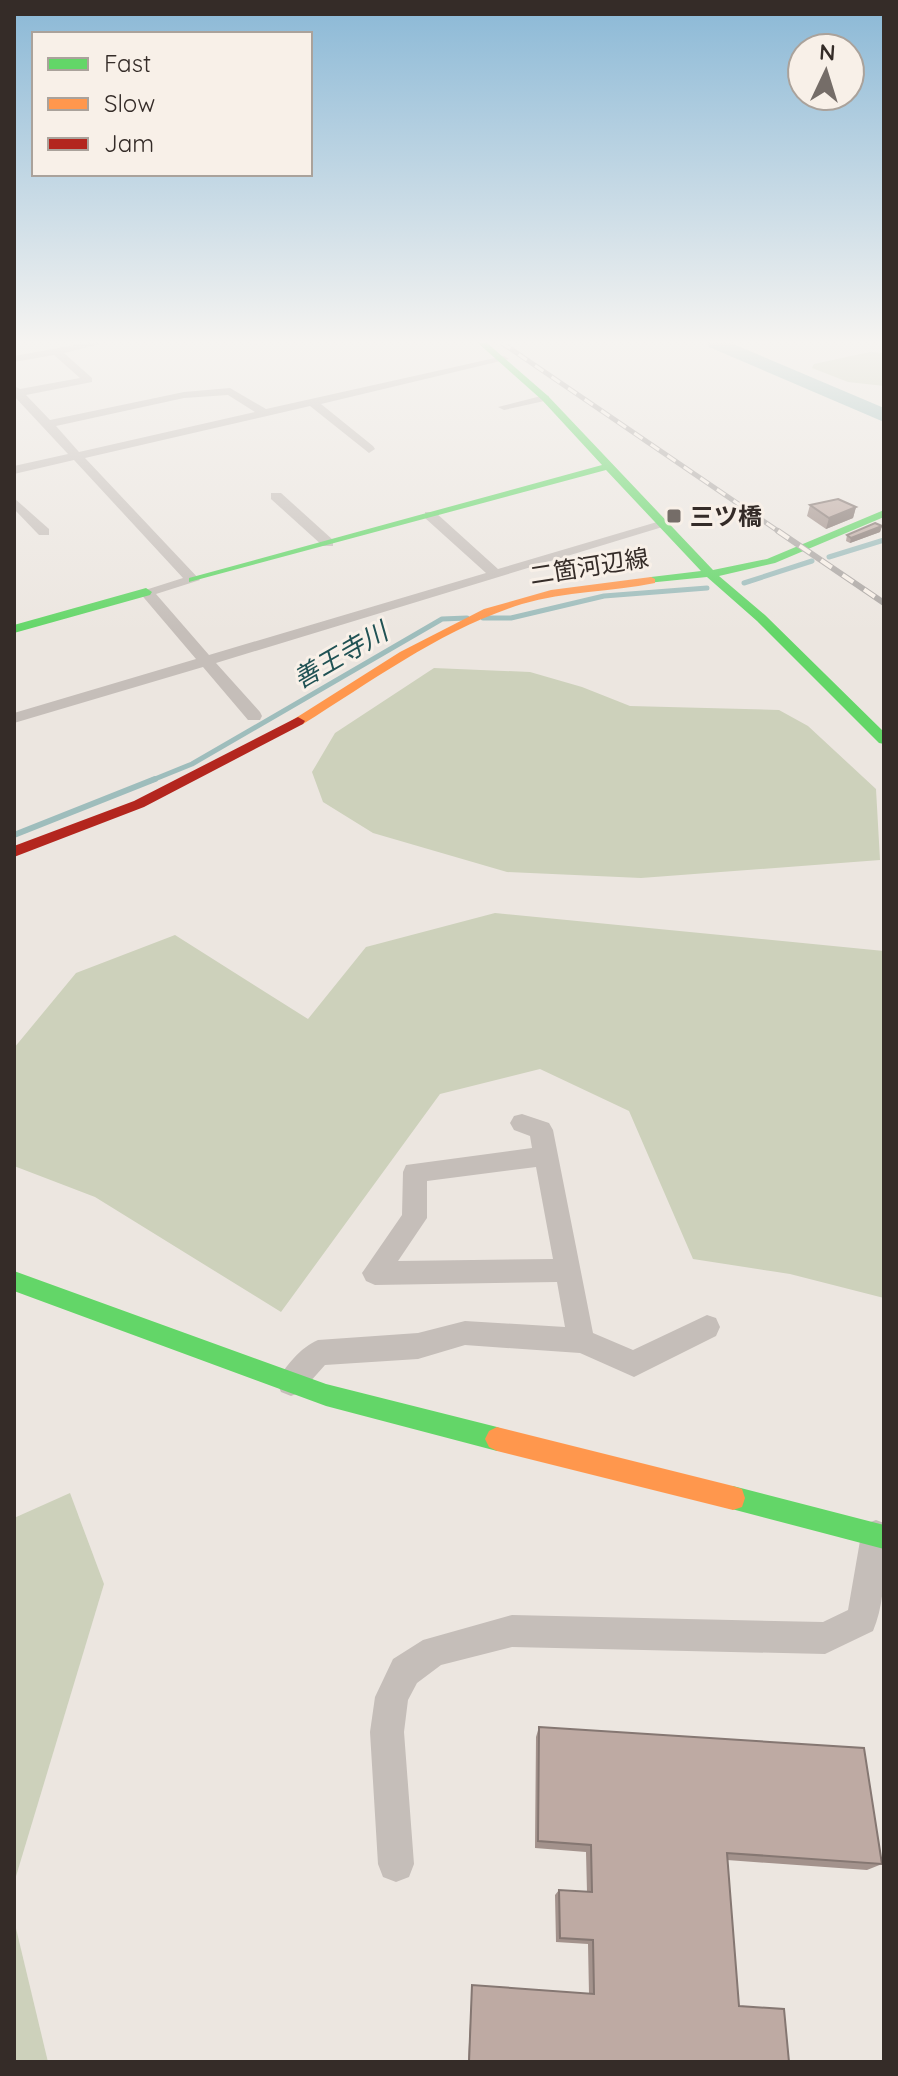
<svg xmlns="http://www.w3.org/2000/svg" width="898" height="2076" viewBox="0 0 898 2076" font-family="Quicksand,'Noto Sans JP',sans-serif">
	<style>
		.green { fill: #cdd1bb }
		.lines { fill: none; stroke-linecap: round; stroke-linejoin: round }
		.stream-far1 { stroke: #9ebdbc; stroke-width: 5 }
		.stream { stroke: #9ebdbc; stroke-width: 6 }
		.river { fill: #9ebdbc; fill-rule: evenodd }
		.street { fill: #c5beb9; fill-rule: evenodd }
		.fast { fill: #63d668; fill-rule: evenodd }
		.slow { fill: #ff974d; fill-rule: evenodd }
		.jam { fill: #b3261e; fill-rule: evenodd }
		.rail-far1-casing { stroke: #aca7a4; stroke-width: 5 }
		.rail-casing { stroke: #aca7a4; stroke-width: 6 }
		.rail-far1 { stroke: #f8f0e8; stroke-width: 3; stroke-dasharray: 10; stroke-linecap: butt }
		.rail { stroke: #f8f0e8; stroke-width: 4; stroke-dasharray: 13; stroke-linecap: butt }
		.wall { fill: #a3928c }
		.shaded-wall { fill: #857772 }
		.building { fill: #beaaa3; stroke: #857772; stroke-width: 2 }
		.poi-dot { fill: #756d68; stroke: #f8f0e8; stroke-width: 3 }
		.labels { text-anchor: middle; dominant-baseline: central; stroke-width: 6; stroke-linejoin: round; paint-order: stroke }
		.far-poi-label { font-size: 24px; font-weight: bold; fill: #352c28; stroke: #f8f0e8; text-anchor: start }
		.far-street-label { font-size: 24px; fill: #352c28; stroke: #f8f0e8 }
		.far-water-label { font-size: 26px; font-style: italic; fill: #205254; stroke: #f8f0e8 }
	</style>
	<rect width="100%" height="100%" fill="#ece6e0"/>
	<g class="green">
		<polygon points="870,352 884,353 884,386 848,382 812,368 814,364"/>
		<polygon points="434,668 530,672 582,687 630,706 779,710 808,726 876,789 880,860 641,878 507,872 373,833 323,802 312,772 335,733"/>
		<polygon points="495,913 884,951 884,1298 790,1274 693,1259 629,1111 540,1069 440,1094 281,1312 95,1197 14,1166 14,1048 76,973 175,935 308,1019 366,947"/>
		<polygon points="70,1493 104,1584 14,1883 14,1518"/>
		<polygon points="14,1920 48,2062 14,2062"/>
	</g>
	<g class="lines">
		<g class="stream-far1">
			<polyline points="829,557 884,540"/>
			<polyline points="744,583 812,561"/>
			<polyline points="483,618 511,618 604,596 707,588"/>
			<polyline points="150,781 192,764 442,619 467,618"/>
		</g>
		<polyline class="stream" points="14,835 155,779"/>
		<polygon class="river" points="707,343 731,343 884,408 884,422 709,347"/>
		<g class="street">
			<path d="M86,343H105L64,353L92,378V382L26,395L50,420L184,392L230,388L266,409L504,356L509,359L321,404L373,446L375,449L369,453L310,406L85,458L200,580L156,594L209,655L486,573L425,518V512H435L498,569L657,522L669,525L216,663L260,712L262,716L260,720H248L203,667L14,723V713L196,659L139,592L183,578L74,460L14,474V466L68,454L14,396V386L20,389L80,378L54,355L14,362V356ZM228,395L255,412L79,452L56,426L184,398Z"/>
			<polygon points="545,395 549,396 549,400 504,410 498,407"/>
			<polygon points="271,493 281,493 333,540 333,546 323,546 271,499"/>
			<polygon points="14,498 49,529 49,535 39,535 14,509"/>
			<path d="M522,1114L549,1123L553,1130L593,1333L633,1350L707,1315L716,1318L720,1327L716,1336L634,1377L580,1353L465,1345L418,1359L325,1365L301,1392L291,1396L281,1392L277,1383C284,1367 301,1347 318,1340L418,1333L465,1321L565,1327L557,1282L375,1285L366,1281L362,1273L402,1215L403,1172L406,1165L532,1148L530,1136L514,1130L510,1123L514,1116ZM536,1167L553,1259L398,1261L427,1218V1181Z"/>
			<path d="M876,1520L884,1523C884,1559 887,1598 873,1631L825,1654L512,1647L441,1665L417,1683L408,1700L404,1732L414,1864L409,1877L396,1882L383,1877L378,1864L370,1732L375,1697L393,1659L423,1640L512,1615L823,1622L848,1610L861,1535L865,1524Z"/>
		</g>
		<g class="fast">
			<polygon points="478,343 487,343 548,396 713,570 767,559 884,510 884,517 775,563 719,576 765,615 884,732 884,744 879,743 757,621 707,577 647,583 647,579 651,577 701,571 606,470 189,582 189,578 602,465 542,400"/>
			<polygon points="146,588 152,592 150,595 14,633 14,625"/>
			<polygon points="14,1271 326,1384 497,1427 505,1431 509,1439 505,1447 497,1451 326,1406 14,1291"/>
			<polygon points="733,1486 884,1525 884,1549 724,1507 721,1498 724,1489"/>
		</g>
		<g class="slow">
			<path d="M651,577L655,579V583C611,592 566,591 522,604C442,629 374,680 303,724L298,725L291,721L400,652L484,609L551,590Z"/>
			<polygon points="497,1427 733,1486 742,1489 745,1498 742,1507 733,1510 497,1451 489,1447 485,1439 489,1431"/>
		</g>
		<polygon class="jam" points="298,717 305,721 303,724 144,807 14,857 14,846 134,801"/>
		<defs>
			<polyline id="rail-far1" points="502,343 781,533"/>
			<polyline id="rail" points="778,531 884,603"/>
		</defs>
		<use href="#rail-far1" class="rail-far1-casing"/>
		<use href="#rail" class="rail-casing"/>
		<use href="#rail-far1" class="rail-far1"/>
		<use href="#rail" class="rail"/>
	</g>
	<g class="wall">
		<polygon points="810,505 856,507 853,518 826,529 807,516"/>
		<polygon points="882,526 880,532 850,543 846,541 847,535"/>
		<polygon points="539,1727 882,1864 867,1870 727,1860 739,2006 789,2062 468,2062 472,1985 589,1994 588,1944 556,1942 555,1895 559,1890 587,1892 586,1852 535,1848 536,1737"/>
	</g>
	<g class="shaded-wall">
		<polygon points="856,507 853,518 826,529 829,518"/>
		<polygon points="882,526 880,532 850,543 851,538"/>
	</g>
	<g class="building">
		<polygon points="838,499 856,507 829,518 810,505"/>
		<polygon points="875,523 882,526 851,538 847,535"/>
		<polygon points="539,1727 864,1748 882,1864 727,1853 739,2006 784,2009 789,2062 469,2062 472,1985 594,1994 593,1940 560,1938 559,1890 592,1892 591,1845 538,1841"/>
	</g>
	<linearGradient id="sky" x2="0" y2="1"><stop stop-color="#8ab8d6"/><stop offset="0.54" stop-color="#f6f4f1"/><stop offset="1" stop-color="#f6f4f1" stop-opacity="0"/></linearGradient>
	<rect width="898" height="633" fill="url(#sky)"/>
	<rect class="poi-dot" x="666" y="508" width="16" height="16" rx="4"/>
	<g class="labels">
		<g class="far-poi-label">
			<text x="690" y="516">三ツ橋</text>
		</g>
		<g class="far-street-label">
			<text transform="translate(589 566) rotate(-9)">二箇河辺線</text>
		</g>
		<g class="far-water-label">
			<text transform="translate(340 655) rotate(-30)">善王寺川</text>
		</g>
	</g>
	<rect width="898" height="2076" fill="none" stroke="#352c28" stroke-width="32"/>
	<rect x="32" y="32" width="280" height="144" fill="#f8f0e8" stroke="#aaa29b" stroke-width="2"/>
	<rect x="48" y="58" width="40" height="12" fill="#63d668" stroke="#aaa29b" stroke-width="2"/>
	<text x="104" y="72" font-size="24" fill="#352c28">Fast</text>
	<rect x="48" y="98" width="40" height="12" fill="#ff974d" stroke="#aaa29b" stroke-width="2"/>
	<text x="104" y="112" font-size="24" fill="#352c28">Slow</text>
	<rect x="48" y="138" width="40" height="12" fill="#b3261e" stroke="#aaa29b" stroke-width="2"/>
	<text x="104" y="152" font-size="24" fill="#352c28">Jam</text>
	<g transform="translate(826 72) rotate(4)"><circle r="38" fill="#f8f0e8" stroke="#aaa29b" stroke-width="2"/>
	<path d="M0-6L14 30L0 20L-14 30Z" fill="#756d68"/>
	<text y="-12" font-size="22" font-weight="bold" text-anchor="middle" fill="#352c28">N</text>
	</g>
</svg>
